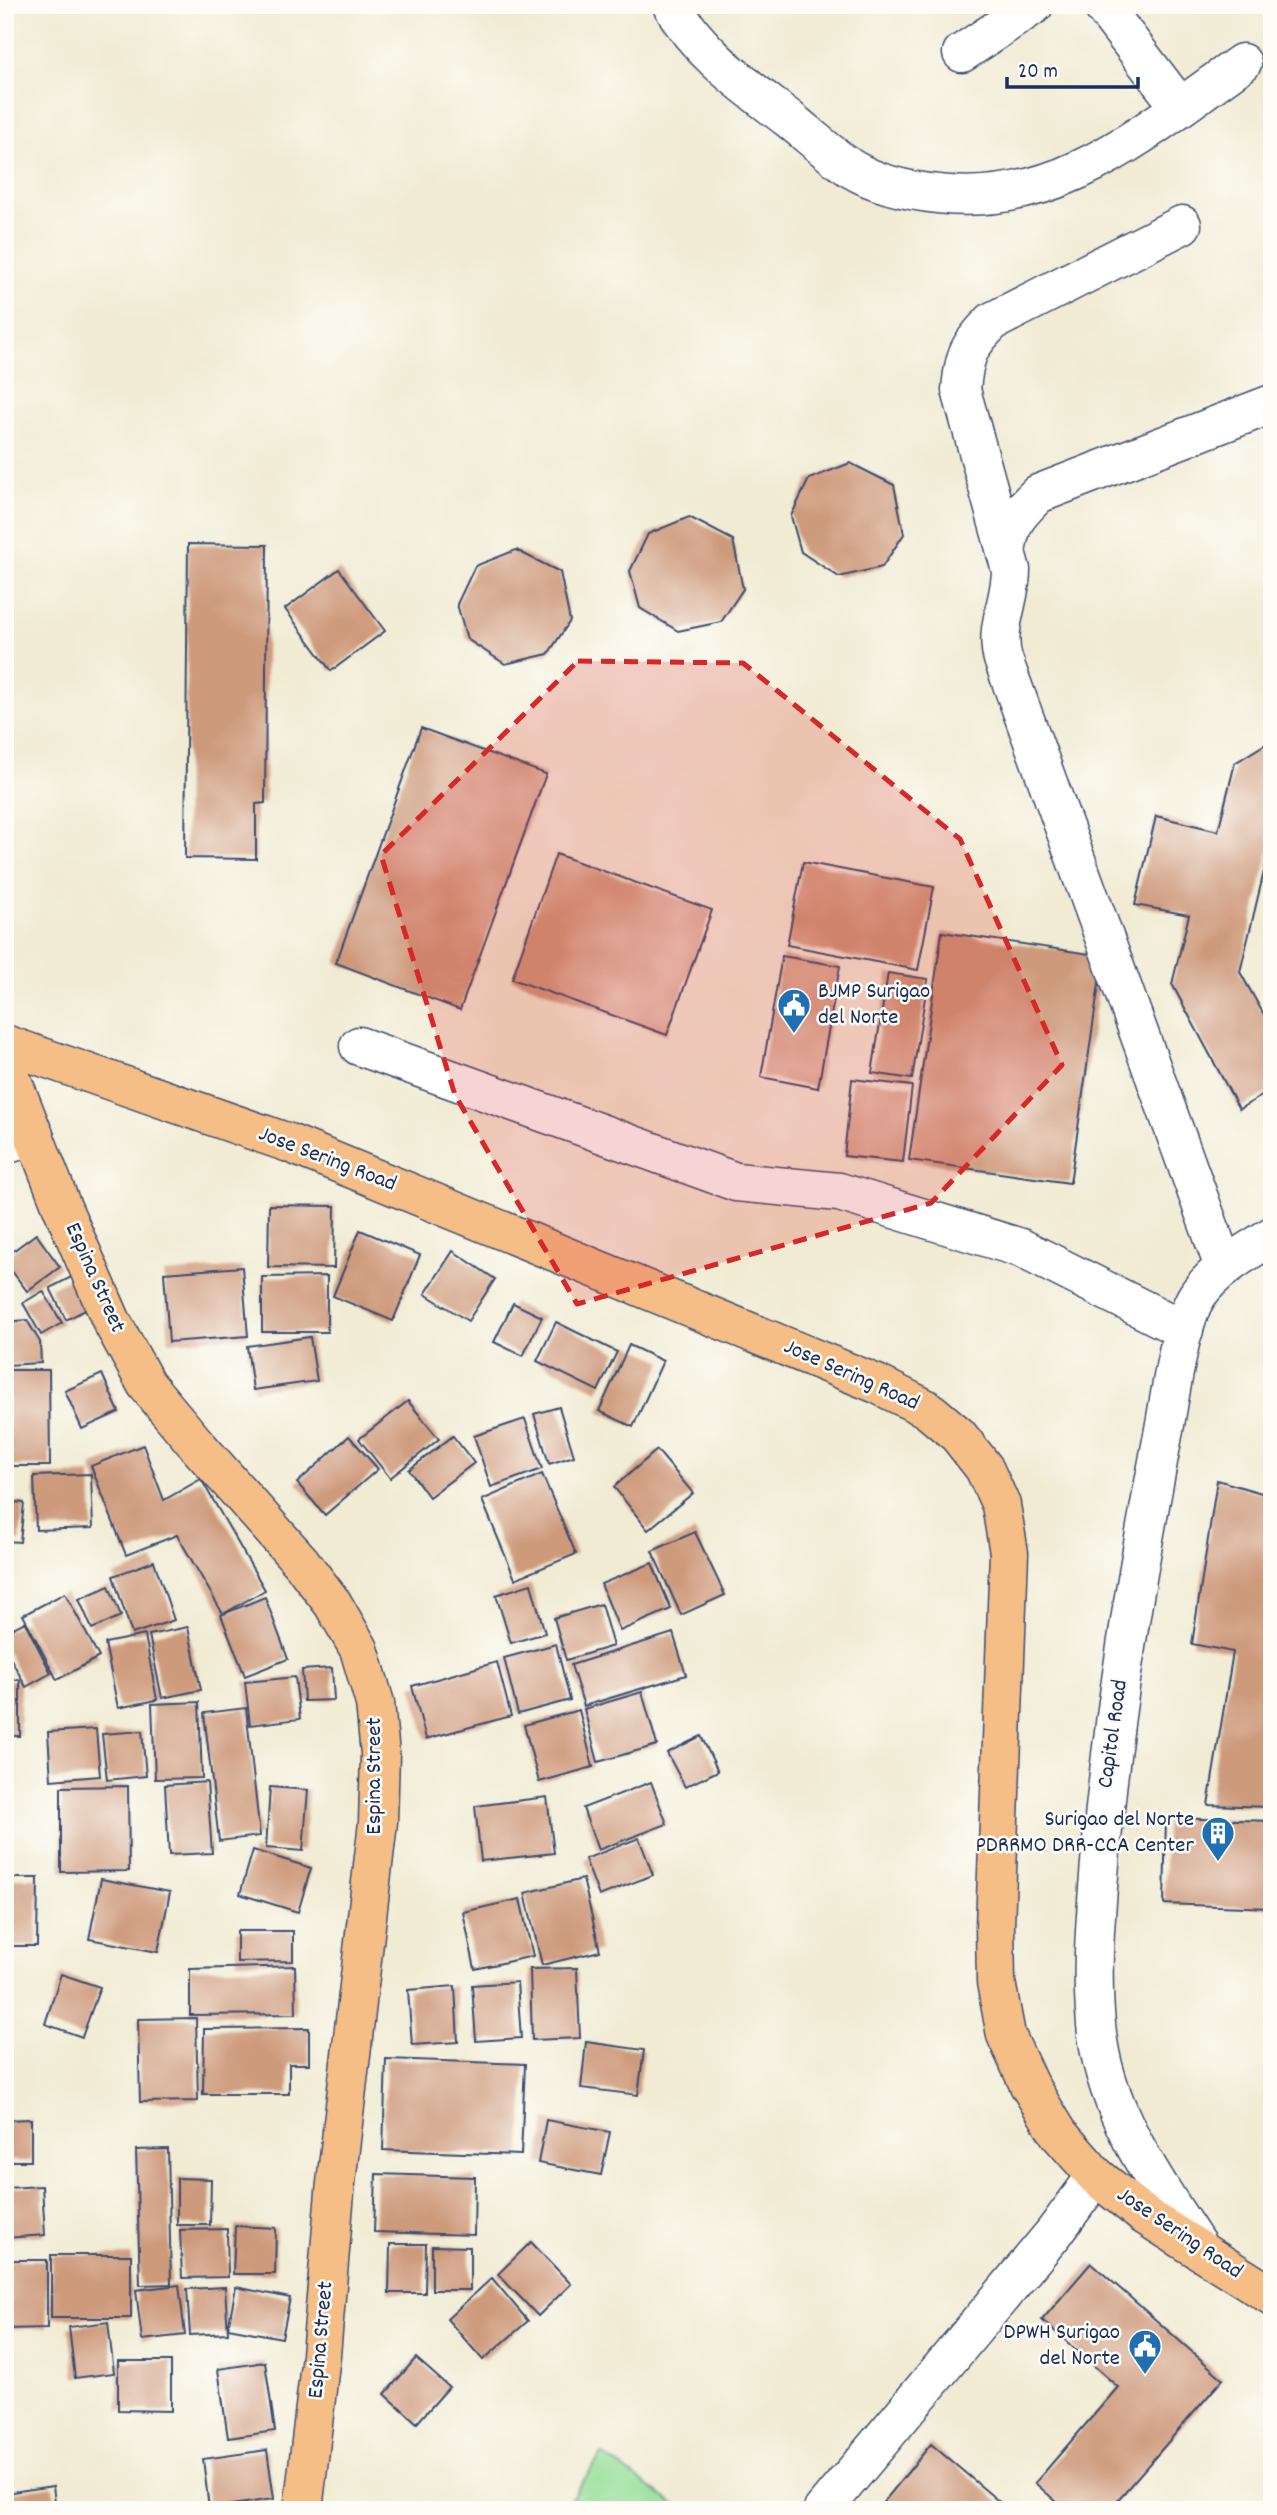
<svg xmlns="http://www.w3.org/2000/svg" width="1277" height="2515" viewBox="0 0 1277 2515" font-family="Dekko,sans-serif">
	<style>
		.green { fill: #96de98; stroke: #58867b; stroke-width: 2 }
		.building { fill: #ce9a7b }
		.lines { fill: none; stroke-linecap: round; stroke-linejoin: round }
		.minor-casing { stroke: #3b4b70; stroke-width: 41 }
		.major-casing { stroke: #3b4b70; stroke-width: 41 }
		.minor { stroke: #fff; stroke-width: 38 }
		.major { stroke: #f6be87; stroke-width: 38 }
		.marked { fill: #d62828; fill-opacity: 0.2; stroke: #d62828; stroke-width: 5; stroke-dasharray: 14 9; stroke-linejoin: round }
		.labels { text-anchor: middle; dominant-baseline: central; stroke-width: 5; stroke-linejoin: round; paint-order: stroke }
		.poi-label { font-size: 23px; fill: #1b2f5e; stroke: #fdfcf7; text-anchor: end }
		.street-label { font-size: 23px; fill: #1b2f5e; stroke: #fdfcf7 }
	</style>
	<rect width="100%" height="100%" fill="#fdfcf7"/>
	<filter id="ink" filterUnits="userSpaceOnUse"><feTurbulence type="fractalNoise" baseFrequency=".0143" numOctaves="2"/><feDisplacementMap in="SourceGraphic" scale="14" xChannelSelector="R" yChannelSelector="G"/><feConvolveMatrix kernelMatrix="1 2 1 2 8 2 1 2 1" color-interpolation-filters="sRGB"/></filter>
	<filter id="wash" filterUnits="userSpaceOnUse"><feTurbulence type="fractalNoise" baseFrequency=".00686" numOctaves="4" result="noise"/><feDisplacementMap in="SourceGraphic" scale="28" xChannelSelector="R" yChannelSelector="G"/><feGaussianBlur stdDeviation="1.57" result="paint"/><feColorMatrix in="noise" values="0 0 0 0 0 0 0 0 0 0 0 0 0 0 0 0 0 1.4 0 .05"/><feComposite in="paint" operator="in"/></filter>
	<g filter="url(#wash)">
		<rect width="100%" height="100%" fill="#f1ebd3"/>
		<polygon class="green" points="602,2454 683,2510 563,2510"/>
		<g id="blocks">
			<g class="building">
				<polygon points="850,463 894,485 904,534 882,567 839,577 801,552 791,516 809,479"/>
				<polygon points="689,517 733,540 743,589 721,622 678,631 640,608 630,571 648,534"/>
				<polygon points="188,544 267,545 265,803 256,804 256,859 185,858"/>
				<polygon points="516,550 560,572 570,621 548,654 505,664 467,639 457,604 475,566"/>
				<polygon points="339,569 385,631 331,671 285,609"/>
				<polygon points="421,728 546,774 460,1010 336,963"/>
				<polygon points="1272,740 1272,838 1240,972 1272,1029 1272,1090 1239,1109 1172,984 1189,915 1135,905 1156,816 1218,831 1235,763"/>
				<polygon points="556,854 712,910 667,1035 512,979"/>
				<polygon points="803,862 934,887 918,970 787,945"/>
				<polygon points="942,932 1103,956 1070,1183 909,1160"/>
				<polygon points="782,956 840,966 818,1088 761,1077"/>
				<polygon points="888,973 928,979 912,1079 872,1073"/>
				<polygon points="852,1079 912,1086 903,1162 844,1156"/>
				<polygon points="269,1205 335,1206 334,1268 268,1267"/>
				<polygon points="360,1230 420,1255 393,1321 333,1296"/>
				<polygon points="36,1234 60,1267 27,1291 5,1262 5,1257"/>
				<polygon points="453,1251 495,1279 468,1321 425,1294"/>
				<polygon points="242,1267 248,1336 169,1342 164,1273"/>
				<polygon points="77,1274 93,1306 66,1320 50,1288"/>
				<polygon points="327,1276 327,1332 262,1332 262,1277"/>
				<polygon points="43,1291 62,1323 41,1335 23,1303"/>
				<polygon points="513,1303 542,1317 523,1356 494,1342"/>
				<polygon points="27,1320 40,1342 41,1363 6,1365 5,1322"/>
				<polygon points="556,1322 617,1352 598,1391 537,1361"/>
				<polygon points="310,1337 317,1381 253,1390 247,1346"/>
				<polygon points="629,1345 663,1361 633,1427 599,1411"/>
				<polygon points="6,1370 49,1370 50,1466 7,1466"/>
				<polygon points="102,1374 119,1412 82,1429 65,1391"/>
				<polygon points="408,1401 439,1439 390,1478 359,1439"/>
				<polygon points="559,1407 574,1456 549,1464 534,1414"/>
				<polygon points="525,1419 542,1469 491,1487 474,1436"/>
				<polygon points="349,1436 378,1469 325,1515 297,1483"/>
				<polygon points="453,1436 474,1463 429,1497 409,1470"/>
				<polygon points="143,1445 164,1500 201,1479 265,1590 223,1614 177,1535 126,1555 91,1466"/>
				<polygon points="657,1450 693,1493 648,1530 614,1487"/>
				<polygon points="91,1474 93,1528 36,1530 34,1476"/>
				<polygon points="542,1474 576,1554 515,1579 482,1500"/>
				<polygon points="1217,1480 1272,1496 1272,1807 1208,1805 1233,1652 1192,1644"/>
				<polygon points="5,1501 24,1503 20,1542 5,1541"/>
				<polygon points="695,1532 725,1595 681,1615 652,1551"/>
				<polygon points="154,1561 174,1620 132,1634 113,1576"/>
				<polygon points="652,1563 671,1609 620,1631 601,1584"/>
				<polygon points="531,1584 545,1633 511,1643 496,1595"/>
				<polygon points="109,1586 121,1616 92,1629 79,1599"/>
				<polygon points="65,1593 99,1657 57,1680 23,1615"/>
				<polygon points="265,1597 288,1659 245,1676 221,1615"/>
				<polygon points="601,1604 613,1646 566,1660 554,1618"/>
				<polygon points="25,1622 51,1673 26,1687 5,1648 5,1632"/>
				<polygon points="188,1627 201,1690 162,1698 149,1635"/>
				<polygon points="673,1633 686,1675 584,1706 571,1665"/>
				<polygon points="145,1635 157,1700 118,1708 105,1643"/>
				<polygon points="556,1644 570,1700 518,1714 504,1658"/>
				<polygon points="497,1662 511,1716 426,1739 412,1686"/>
				<polygon points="332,1668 334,1700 304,1701 302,1670"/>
				<polygon points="295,1677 300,1719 250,1725 245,1682"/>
				<rect x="5" y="1680" width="15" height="56"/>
				<polygon points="642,1692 657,1745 598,1762 584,1709"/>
				<polygon points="199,1702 202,1778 155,1779 152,1704"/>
				<polygon points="246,1708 260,1836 219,1841 204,1713"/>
				<polygon points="579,1710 593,1767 539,1782 524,1725"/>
				<polygon points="96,1729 100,1776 51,1780 48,1732"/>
				<polygon points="142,1731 146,1776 107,1780 102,1734"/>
				<polygon points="701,1736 718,1771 685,1787 667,1753"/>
				<polygon points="207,1782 212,1853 169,1855 165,1785"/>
				<polygon points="651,1782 667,1824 598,1850 583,1808"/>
				<polygon points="128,1786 129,1871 61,1872 61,1787"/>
				<polygon points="270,1787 308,1790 303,1851 266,1848"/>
				<polygon points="547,1797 554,1853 481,1861 475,1806"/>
				<polygon points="1166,1818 1272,1821 1272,1908 1164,1904"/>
				<polygon points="639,1838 653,1875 599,1896 585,1859"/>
				<polygon points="253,1850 311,1868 298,1912 240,1894"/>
				<polygon points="5,1878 38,1878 37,1946 5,1946"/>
				<polygon points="101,1879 170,1892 158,1952 89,1939"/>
				<polygon points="583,1879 600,1951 542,1965 525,1893"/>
				<polygon points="520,1899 533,1956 475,1969 463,1912"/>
				<polygon points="237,1931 293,1931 293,1961 237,1962"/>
				<polygon points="295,1966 296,2014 190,2015 190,1969"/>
				<polygon points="577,1968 580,2038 532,2040 530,1969"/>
				<polygon points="61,1974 100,1987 82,2037 45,2024"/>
				<polygon points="517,1982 521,2038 476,2041 472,1985"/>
				<polygon points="455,1986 458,2042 412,2045 408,1990"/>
				<polygon points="196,2018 198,2101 140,2102 138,2019"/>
				<polygon points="309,2028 309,2064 289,2064 289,2094 203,2094 204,2029"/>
				<polygon points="586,2042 644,2050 638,2095 581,2088"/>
				<polygon points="386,2059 525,2064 521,2155 383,2150"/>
				<polygon points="31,2119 31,2161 5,2161 5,2120"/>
				<polygon points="546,2120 610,2132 601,2175 538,2163"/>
				<polygon points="168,2149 171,2284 140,2285 136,2150"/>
				<polygon points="376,2174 475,2177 474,2235 374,2232"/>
				<polygon points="177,2178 211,2179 210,2225 177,2225"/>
				<polygon points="42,2186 45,2235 5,2238 5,2188"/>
				<polygon points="235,2226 276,2228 275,2274 233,2274"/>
				<polygon points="227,2229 228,2277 182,2278 180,2230"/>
				<polygon points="531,2242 571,2284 538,2316 498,2274"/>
				<polygon points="390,2244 426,2244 425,2293 389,2293"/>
				<polygon points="432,2246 470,2247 470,2290 432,2290"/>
				<rect x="51" y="2255" width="80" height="63"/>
				<polygon points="5,2260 47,2260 47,2328 5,2329"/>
				<polygon points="1091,2263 1223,2379 1109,2510 1066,2510 1035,2483 1118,2387 1042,2320"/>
				<polygon points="492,2278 528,2321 483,2360 447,2319"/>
				<polygon points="179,2285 185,2335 142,2340 136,2290"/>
				<polygon points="225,2287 228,2333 190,2335 187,2289"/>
				<polygon points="236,2287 290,2298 282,2338 228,2328"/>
				<polygon points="108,2322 114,2373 75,2378 69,2327"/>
				<polygon points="416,2358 449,2387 417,2423 385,2394"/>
				<polygon points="118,2361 171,2361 171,2411 118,2410"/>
				<polygon points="265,2362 275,2431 228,2438 218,2369"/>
				<polygon points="931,2444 1009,2510 877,2510"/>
				<polygon points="267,2450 274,2499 209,2508 203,2459"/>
				<polygon points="53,2486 56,2510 5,2510 5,2493"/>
			</g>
		</g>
	</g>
	<g filter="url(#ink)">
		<use href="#blocks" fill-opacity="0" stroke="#3b4b70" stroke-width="2"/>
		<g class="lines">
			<defs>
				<g id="minor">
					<path d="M672,5C699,54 746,86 789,119C809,135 830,155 852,169C877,184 908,191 938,194C1061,209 1147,129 1242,63"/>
					<polyline points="1102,5 1180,107"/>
					<polyline points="962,53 1034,5"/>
					<path d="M1182,225L993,321C968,346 964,355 961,390L1011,570C1011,601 994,628 1003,659L1224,1267"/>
					<path d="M1006,553C1010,522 1016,516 1038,494L1272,404"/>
					<polyline points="359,1046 736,1182 839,1192 1021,1248 1184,1330"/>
					<polyline points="5,1145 34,1135"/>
					<path d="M1200,2250C1158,2185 1110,2120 1098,2041C1089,1978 1096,1914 1101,1851C1113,1711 1137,1572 1163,1435C1170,1400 1179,1320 1199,1293C1217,1268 1247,1252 1272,1236"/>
					<polyline points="823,2510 1054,2233 1096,2176"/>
				</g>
				<g id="major">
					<polyline points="5,1044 289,1143 877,1384 927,1409 958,1435 984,1468 1001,1505 1009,1553 995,1926 996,1982 1006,2035 1029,2085 1059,2134 1096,2176 1144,2215 1272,2296"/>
					<polyline points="5,1062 62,1207 111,1320 146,1384 196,1444 301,1562 333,1604 359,1649 375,1703 380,1754 378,1822 335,2192 321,2355 303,2510"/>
				</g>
			</defs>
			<use href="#minor" class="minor-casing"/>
			<use href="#major" class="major-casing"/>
			<use href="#minor" class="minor"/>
			<use href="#major" class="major"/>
		</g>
	</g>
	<path class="marked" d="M578,661L743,663L960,839L1062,1065L931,1203L577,1304L455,1095L381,855Z"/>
	<defs>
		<symbol id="civic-pin" viewBox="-11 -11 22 30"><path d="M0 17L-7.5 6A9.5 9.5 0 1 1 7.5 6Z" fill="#1f6fb2" stroke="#fdfcf7"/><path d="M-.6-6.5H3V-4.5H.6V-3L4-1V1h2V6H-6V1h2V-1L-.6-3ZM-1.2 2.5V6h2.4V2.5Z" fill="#fff"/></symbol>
		<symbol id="building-pin" viewBox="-11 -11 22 30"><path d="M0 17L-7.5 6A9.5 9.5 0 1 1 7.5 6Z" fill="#1f6fb2" stroke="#fdfcf7"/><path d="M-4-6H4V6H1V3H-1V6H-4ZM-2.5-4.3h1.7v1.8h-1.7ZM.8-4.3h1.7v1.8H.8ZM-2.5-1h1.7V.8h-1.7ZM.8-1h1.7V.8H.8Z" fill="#fff"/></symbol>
	</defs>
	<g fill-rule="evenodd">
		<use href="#civic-pin" x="775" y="986" width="38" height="52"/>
		<use href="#building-pin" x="1199" y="1814" width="38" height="52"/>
		<use href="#civic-pin" x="1126" y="2327" width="38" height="52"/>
	</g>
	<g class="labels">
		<g class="poi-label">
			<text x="818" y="992" text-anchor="start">BJMP Surigao<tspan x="818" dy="26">del Norte</tspan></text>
			<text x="1194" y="1820">Surigao del Norte<tspan x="1194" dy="26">PDRRMO DRR-CCA Center</tspan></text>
			<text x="1120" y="2333">DPWH Surigao<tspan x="1120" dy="26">del Norte</tspan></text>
		</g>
		<g class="street-label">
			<text transform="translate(327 1160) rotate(21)">Jose Sering Road</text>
			<text transform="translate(94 1278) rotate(66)">Espina Street</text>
			<text transform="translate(851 1376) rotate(24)">Jose Sering Road</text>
			<text transform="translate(1114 1734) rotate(-82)">Capitol Road</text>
			<text transform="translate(375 1776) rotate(-90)">Espina Street</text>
			<text transform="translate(1179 2234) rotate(34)">Jose Sering Road</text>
			<text transform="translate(322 2340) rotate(-85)">Espina Street</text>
		</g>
	</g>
	<rect width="1277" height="2515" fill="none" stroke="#fdfcf7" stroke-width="28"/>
	<path d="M1007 77v10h131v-10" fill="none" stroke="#1b2f5e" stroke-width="3.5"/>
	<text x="1018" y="77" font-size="21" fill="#1b2f5e" stroke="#fdfcf7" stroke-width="5" paint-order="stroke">20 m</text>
</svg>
